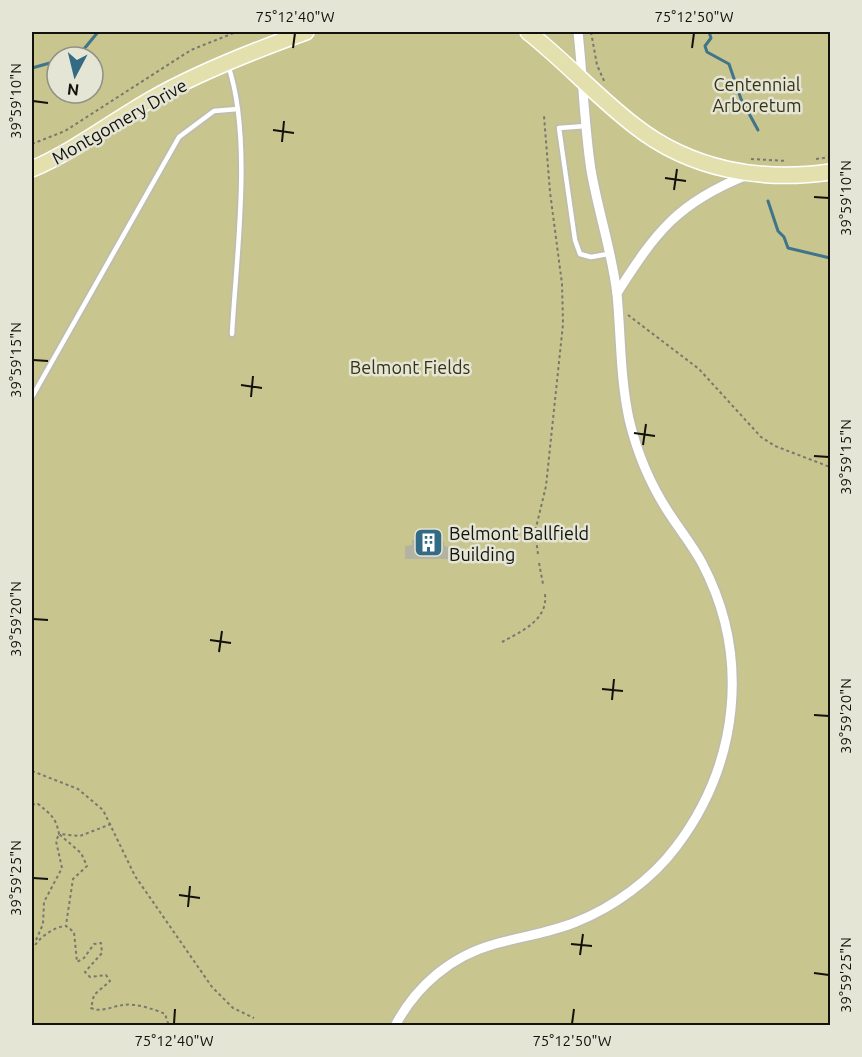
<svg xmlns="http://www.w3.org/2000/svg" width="862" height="1057" viewBox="0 0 862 1057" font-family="Ubuntu,sans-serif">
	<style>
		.green { fill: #c8c58f; fill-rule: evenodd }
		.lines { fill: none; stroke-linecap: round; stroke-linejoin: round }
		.stream { stroke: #40748b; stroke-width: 3 }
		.building { fill: #b3b3a4 }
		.lane-casing { stroke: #bebdaf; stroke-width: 8 }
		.street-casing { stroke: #bebdaf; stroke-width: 12 }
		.primary-casing { stroke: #fff; stroke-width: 18 }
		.path { stroke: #79786e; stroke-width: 2; stroke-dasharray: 3 3; stroke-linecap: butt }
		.lane { stroke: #fff; stroke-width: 4.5 }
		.street { stroke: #fff; stroke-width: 9 }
		.primary { stroke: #e3e0ad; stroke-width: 15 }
		.ticks { fill: none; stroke: #12110c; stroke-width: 2 }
		.labels { text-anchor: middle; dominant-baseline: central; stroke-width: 5; stroke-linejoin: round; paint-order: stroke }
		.park-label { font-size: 18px; fill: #363314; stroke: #e5e5d5 }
		.street-label { font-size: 18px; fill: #12110c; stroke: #e5e5d5 }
		.poi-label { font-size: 18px; fill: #12110c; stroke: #e5e5d5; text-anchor: start }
		.neatline { fill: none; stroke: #12110c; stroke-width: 2 }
		.ticks-label { font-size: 15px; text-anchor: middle; fill: #12110c }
	</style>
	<rect width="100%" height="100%" fill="#e5e5d5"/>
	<path class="green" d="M32,32H830V1025H32ZM57,57H93V93H57Z"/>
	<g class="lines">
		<g class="stream">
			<polyline points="709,32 711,38 705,46 707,52 729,64 741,99 758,130"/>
			<polyline points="68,57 84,49 98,32"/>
			<polyline points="32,68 57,61"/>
			<polyline points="768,201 778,231 784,237 788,248 830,258"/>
		</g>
	</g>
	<polygon class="building" points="422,528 435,528 435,541 444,541 444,546 451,548 451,559 405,559 405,546 412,545 412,540 422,540"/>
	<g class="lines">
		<defs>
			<g id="lane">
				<path d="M228,65C253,138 236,257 232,334"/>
				<polyline points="586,126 559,128 575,240 580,254 591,257 608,254"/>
				<polyline points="32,397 179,137 214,111 238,109"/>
			</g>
			<g id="street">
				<path d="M617,293C656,232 677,203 747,175"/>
				<path d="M395,1026C416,986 451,956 495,944C522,936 550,933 576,922C614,907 652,879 676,847C739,764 751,656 702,563C693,546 680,530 669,513C650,484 637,453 629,419C620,377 621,336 617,294C612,252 598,211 591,170C584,124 583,77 578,32"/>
			</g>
			<g id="primary">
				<path d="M528,32C565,61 597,97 635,126C691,170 761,182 830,172"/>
				<path d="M32,169C74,151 110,123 150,100C199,72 253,51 306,32"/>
			</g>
		</defs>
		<use href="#lane" class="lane-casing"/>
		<use href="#street" class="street-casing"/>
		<use href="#primary" class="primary-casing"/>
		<g class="path">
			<polyline points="591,32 597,65 605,83"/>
			<polyline points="32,144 65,131 191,50 236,32"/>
			<polyline points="751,159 787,161"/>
			<polyline points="816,159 830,157"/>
			<polyline points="628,315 699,369 761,437 775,446 830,467"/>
			<polyline points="538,554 535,532 546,486 563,324 562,284 550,192 544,116"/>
			<polyline points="539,563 543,584"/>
			<path d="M502,642C522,631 548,620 545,594"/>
			<polyline points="32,771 78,789 103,810 135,876 212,987 233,1008 254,1018"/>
			<path d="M32,805L37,803C50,814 56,817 59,834L80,836L111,824"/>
			<polyline points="36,940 43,924 44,902 62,868 56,841 59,834 81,853 87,866 73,879 66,925"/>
			<path d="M32,950C38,938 53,927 66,926L74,932L77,962L84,958L94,944L101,943L102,953L85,972L90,977L106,975L110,981L94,995L91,1008C101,1013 113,1006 123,1005C135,1003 154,1009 165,1014L169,1026"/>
		</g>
		<use href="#lane" class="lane"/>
		<use href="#street" class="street"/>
		<use href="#primary" class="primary"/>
	</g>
	<path class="ticks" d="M293,48L295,33M692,48L694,33M33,101L48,103M273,130L294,133M282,142L284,121M665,178L686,181M674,190L677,169M814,197L829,198M33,360L48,361M241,385L262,388M251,397L253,376M634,433L655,436M643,445L646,424M814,456L829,457M33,619L48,620M210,640L231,643M219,652L222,631M602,689L623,691M612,700L614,679M814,715L829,716M33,878L48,879M179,895L200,898M188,907L190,886M571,944L592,946M580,955L583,934M814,973L829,975M174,1024L175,1009M572,1024L574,1009"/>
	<defs>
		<symbol id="building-square" viewBox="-11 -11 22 22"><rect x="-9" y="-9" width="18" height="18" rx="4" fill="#336b85" stroke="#e5e5d5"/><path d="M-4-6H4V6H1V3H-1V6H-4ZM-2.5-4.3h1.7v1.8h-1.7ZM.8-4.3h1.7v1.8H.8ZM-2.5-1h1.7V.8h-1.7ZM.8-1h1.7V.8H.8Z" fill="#fff"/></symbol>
	</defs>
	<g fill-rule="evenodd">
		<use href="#building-square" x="412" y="526" width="33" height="33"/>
	</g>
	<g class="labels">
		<g class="park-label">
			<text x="757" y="84">Centennial<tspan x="757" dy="21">Arboretum</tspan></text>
			<text x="410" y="367">Belmont Fields</text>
		</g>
		<g class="street-label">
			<text transform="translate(119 121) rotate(-30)">Montgomery Drive</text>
		</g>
		<g class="poi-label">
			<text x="449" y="533">Belmont Ballfield<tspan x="449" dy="21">Building</tspan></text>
		</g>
	</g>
	<rect width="862" height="1057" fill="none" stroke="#e5e5d5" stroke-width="66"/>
	<g transform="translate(75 75) rotate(187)"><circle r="28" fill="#e5e5d5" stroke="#919085" stroke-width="1.5"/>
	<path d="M0-4.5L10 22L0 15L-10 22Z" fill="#336b85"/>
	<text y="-9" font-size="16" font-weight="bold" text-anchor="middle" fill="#12110c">N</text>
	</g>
	<rect x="33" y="33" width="796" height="991" class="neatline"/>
	<g class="ticks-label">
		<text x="295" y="22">75°12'40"W</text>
		<text x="694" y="22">75°12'50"W</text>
		<text transform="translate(16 101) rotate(-90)" y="5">39°59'10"N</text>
		<text transform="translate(846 198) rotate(-90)" y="5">39°59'10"N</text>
		<text transform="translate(16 360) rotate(-90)" y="5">39°59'15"N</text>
		<text transform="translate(846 457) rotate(-90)" y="5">39°59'15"N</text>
		<text transform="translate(16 619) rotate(-90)" y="5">39°59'20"N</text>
		<text transform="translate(846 716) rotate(-90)" y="5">39°59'20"N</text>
		<text transform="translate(16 878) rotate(-90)" y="5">39°59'25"N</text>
		<text transform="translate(846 975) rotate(-90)" y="5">39°59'25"N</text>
		<text x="174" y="1046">75°12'40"W</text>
		<text x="572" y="1046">75°12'50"W</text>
	</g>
</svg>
